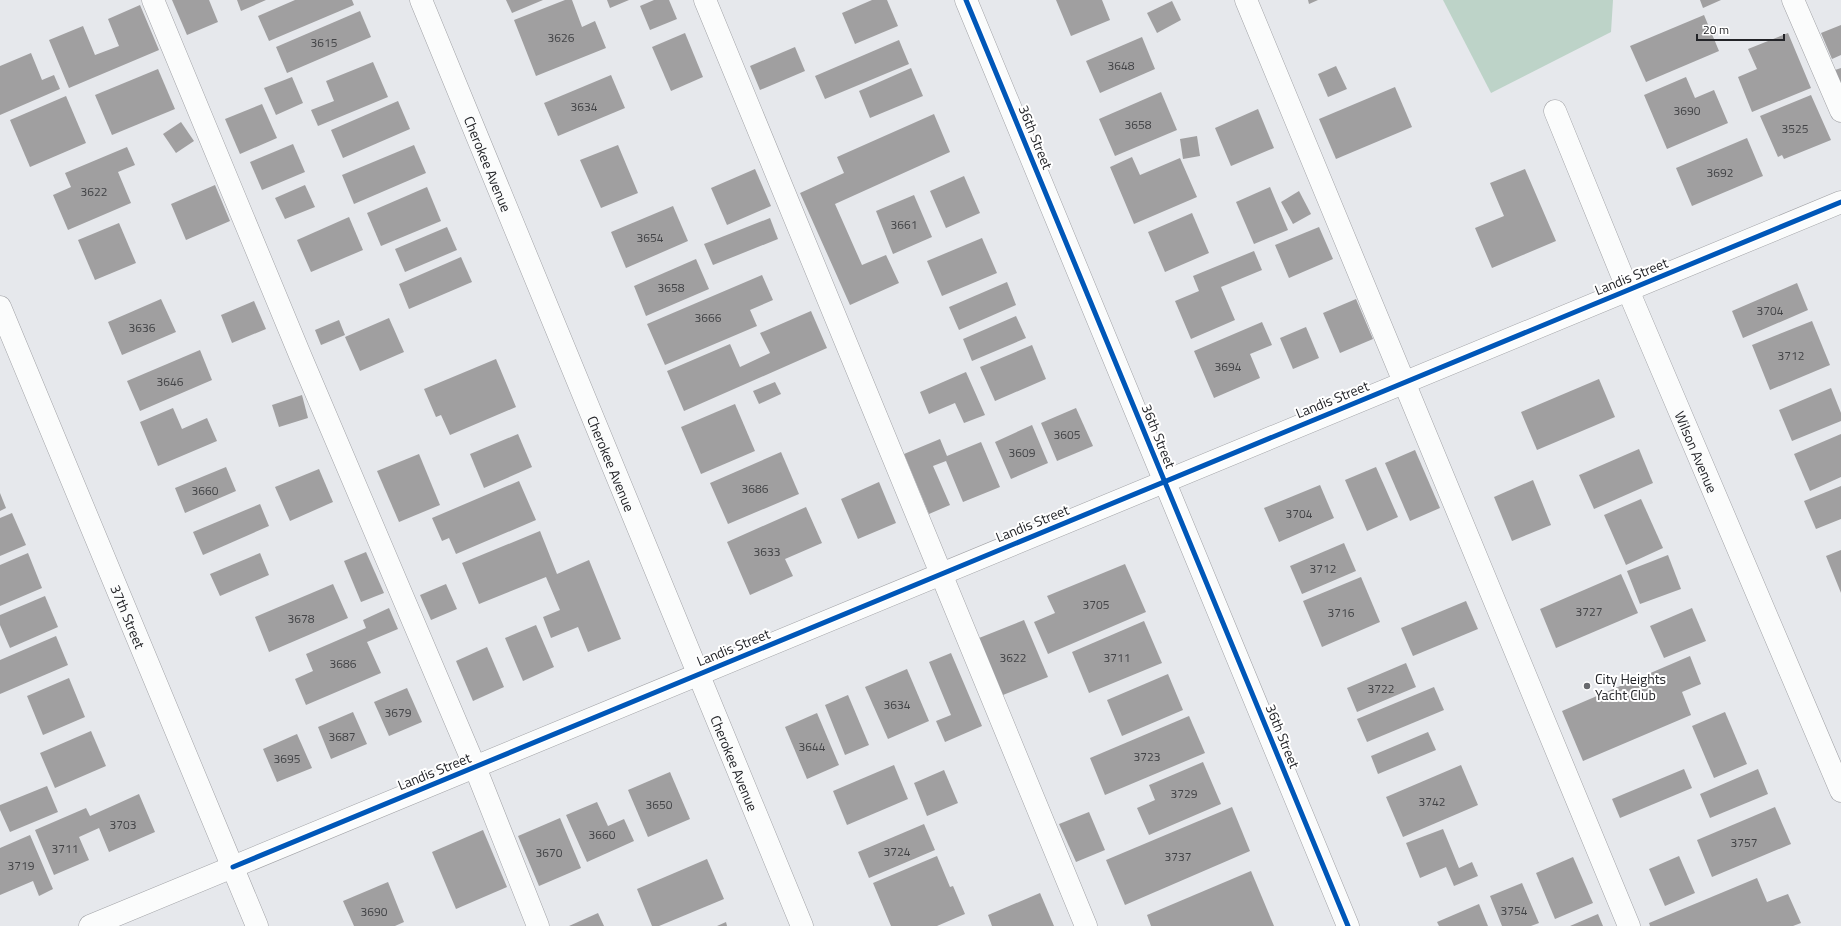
<svg xmlns="http://www.w3.org/2000/svg" width="1841" height="926" viewBox="0 0 1841 926" font-family="'Titillium Web',sans-serif">
	<style>
		.green { fill: #bdd3c8 }
		.building { fill: #a09fa0 }
		.lines { fill: none; stroke-linecap: round; stroke-linejoin: round }
		.minor-casing { stroke: #a1a2a6; stroke-width: 23 }
		.minor { stroke: #fbfcfc; stroke-width: 22 }
		.cycleway-casing { stroke: #fff; stroke-width: 8 }
		.cycleway { stroke: #0057b8; stroke-width: 5 }
		.poi-dot { fill: #67696d; stroke: #fff; stroke-width: 1.5 }
		.labels { text-anchor: middle; dominant-baseline: central; stroke-width: 4; stroke-linejoin: round; paint-order: stroke }
		.number-label { font-size: 12px; fill: #424346 }
		.street-label { font-size: 14px; fill: #232428; stroke: #fff }
		.poi-label { font-size: 14px; fill: #232428; stroke: #fff; text-anchor: start }
	</style>
	<rect width="100%" height="100%" fill="#e6e8ec"/>
	<polygon class="green" points="1443,0 1613,0 1611,32 1491,93"/>
	<g class="building">
		<polygon points="172,0 209,0 218,22 187,35"/>
		<polygon points="237,0 266,0 241,11"/>
		<polygon points="295,0 352,0 354,5 269,41 258,16"/>
		<polygon points="506,0 543,0 512,13"/>
		<polygon points="565,0 572,0 582,27 595,21 606,48 536,76 514,20"/>
		<polygon points="607,0 629,0 610,8"/>
		<polygon points="654,0 669,0 677,19 650,30 640,6"/>
		<polygon points="872,0 887,0 898,26 855,44 842,13"/>
		<polygon points="1056,0 1102,0 1110,20 1071,36"/>
		<polygon points="1308,0 1318,0 1309,4"/>
		<polygon points="1700,0 1721,0 1703,8"/>
		<polygon points="1172,1 1181,20 1157,33 1147,13"/>
		<polygon points="140,5 159,50 69,88 49,40 83,26 95,55 119,46 108,19"/>
		<polygon points="360,11 371,37 287,73 276,47"/>
		<polygon points="1704,15 1719,51 1646,82 1630,46"/>
		<polygon points="1841,25 1841,55 1832,59 1821,33"/>
		<polygon points="685,33 703,77 671,91 652,47"/>
		<polygon points="1788,33 1811,88 1752,112 1738,77 1757,69 1748,49"/>
		<polygon points="1142,37 1155,69 1100,93 1086,61"/>
		<polygon points="899,40 909,64 825,99 815,76"/>
		<polygon points="795,47 805,71 760,90 750,66"/>
		<polygon points="31,53 42,80 54,75 60,89 0,115 0,66"/>
		<polygon points="373,62 388,97 318,126 311,110 334,101 326,81"/>
		<polygon points="1336,66 1347,89 1328,97 1318,74"/>
		<polygon points="911,68 923,96 870,118 859,91"/>
		<polygon points="1841,68 1841,91 1832,71"/>
		<polygon points="158,69 175,109 112,135 95,95"/>
		<polygon points="611,75 625,108 558,136 544,103"/>
		<polygon points="292,77 303,103 276,115 264,88"/>
		<polygon points="1686,77 1695,98 1714,90 1728,123 1667,149 1644,95"/>
		<polygon points="1395,87 1412,127 1336,159 1319,119"/>
		<polygon points="1161,92 1177,130 1115,156 1099,119"/>
		<polygon points="1811,95 1831,140 1784,159 1782,155 1778,157 1760,116"/>
		<polygon points="66,96 86,143 30,167 10,120"/>
		<polygon points="398,101 410,129 343,158 331,130"/>
		<polygon points="262,104 277,138 240,154 225,119"/>
		<polygon points="1258,109 1274,148 1231,166 1215,128"/>
		<polygon points="934,114 950,152 835,204 862,265 886,255 899,283 850,305 800,193 844,173 837,157"/>
		<polygon points="181,122 194,141 176,153 163,134"/>
		<polygon points="1197,136 1200,156 1183,159 1180,139"/>
		<polygon points="1747,138 1763,176 1692,206 1676,168"/>
		<polygon points="293,144 305,172 262,190 250,162"/>
		<polygon points="414,145 426,173 354,204 342,175"/>
		<polygon points="618,145 638,193 601,208 580,160"/>
		<polygon points="127,147 135,165 118,172 131,203 68,230 53,195 71,187 65,173"/>
		<polygon points="1132,157 1140,175 1180,158 1197,197 1134,224 1110,167"/>
		<polygon points="755,169 771,206 727,225 711,188"/>
		<polygon points="1525,169 1556,241 1492,268 1475,228 1504,216 1490,183"/>
		<polygon points="964,176 980,213 946,228 930,191"/>
		<polygon points="215,185 230,221 186,240 171,204"/>
		<polygon points="305,185 315,207 285,219 275,198"/>
		<polygon points="427,187 441,221 381,246 367,213"/>
		<polygon points="1270,187 1288,230 1254,244 1236,202"/>
		<polygon points="1299,191 1311,214 1293,224 1281,202"/>
		<polygon points="914,195 932,237 893,254 876,211"/>
		<polygon points="673,206 688,241 626,268 611,232"/>
		<polygon points="1192,213 1209,253 1165,272 1148,232"/>
		<polygon points="349,217 363,250 311,272 297,240"/>
		<polygon points="770,218 778,239 713,265 704,244"/>
		<polygon points="119,223 136,263 95,280 78,240"/>
		<polygon points="447,227 457,250 405,272 395,249"/>
		<polygon points="1319,227 1333,259 1289,278 1275,245"/>
		<polygon points="982,238 997,273 942,296 927,261"/>
		<polygon points="1254,251 1262,270 1221,287 1235,320 1191,339 1175,301 1199,291 1193,276"/>
		<polygon points="461,257 472,282 409,309 399,284"/>
		<polygon points="696,259 709,289 646,316 634,286"/>
		<polygon points="762,275 773,300 750,310 757,326 665,365 647,324"/>
		<polygon points="1007,282 1016,305 959,330 949,307"/>
		<polygon points="1797,283 1808,310 1743,338 1732,311"/>
		<polygon points="161,299 176,332 122,355 108,322"/>
		<polygon points="1356,299 1373,339 1340,353 1323,313"/>
		<polygon points="254,301 266,329 232,343 221,315"/>
		<polygon points="811,311 827,348 684,411 667,371 730,344 740,367 770,353 760,333"/>
		<polygon points="1016,316 1026,338 972,361 963,339"/>
		<polygon points="389,318 404,352 360,371 345,337"/>
		<polygon points="339,320 345,335 321,345 315,330"/>
		<polygon points="1812,321 1830,365 1770,390 1752,345"/>
		<polygon points="1262,322 1272,345 1250,354 1260,378 1214,398 1194,351"/>
		<polygon points="1306,327 1319,358 1293,369 1280,338"/>
		<polygon points="1032,345 1046,379 995,401 980,367"/>
		<polygon points="200,350 212,380 140,411 127,381"/>
		<polygon points="496,359 516,407 450,435 441,415 436,417 424,389"/>
		<polygon points="966,372 985,415 964,423 955,403 929,414 920,392"/>
		<polygon points="1599,379 1615,417 1537,450 1521,412"/>
		<polygon points="775,382 781,394 759,404 753,391"/>
		<polygon points="1831,388 1841,413 1841,421 1792,441 1779,410"/>
		<polygon points="302,395 308,418 279,427 272,405"/>
		<polygon points="735,404 755,451 701,474 681,427"/>
		<polygon points="173,408 182,429 207,418 217,441 158,466 140,422"/>
		<polygon points="1076,408 1093,446 1057,461 1041,423"/>
		<polygon points="1032,425 1048,463 1011,479 995,442"/>
		<polygon points="518,434 532,467 484,488 470,454"/>
		<polygon points="1841,434 1841,477 1810,491 1794,454"/>
		<polygon points="940,439 947,456 981,442 1000,487 963,502 946,461 933,466 950,505 929,514 904,454"/>
		<polygon points="1639,449 1653,483 1594,509 1579,475"/>
		<polygon points="1415,450 1440,508 1410,521 1385,463"/>
		<polygon points="781,452 799,494 728,524 710,483"/>
		<polygon points="419,454 440,505 399,522 377,471"/>
		<polygon points="226,467 236,491 185,513 175,488"/>
		<polygon points="1376,467 1398,517 1367,531 1345,480"/>
		<polygon points="319,469 333,502 290,521 275,487"/>
		<polygon points="1533,480 1551,525 1512,541 1494,497"/>
		<polygon points="519,481 536,520 456,554 449,538 442,541 432,518"/>
		<polygon points="879,482 896,523 858,539 841,499"/>
		<polygon points="1320,485 1334,518 1279,542 1264,508"/>
		<polygon points="1841,486 1841,519 1816,529 1804,501"/>
		<polygon points="0,493 6,508 0,511"/>
		<polygon points="1641,499 1663,548 1626,565 1604,515"/>
		<polygon points="260,504 269,526 203,555 193,532"/>
		<polygon points="806,507 822,543 785,559 793,576 750,595 727,542"/>
		<polygon points="12,513 26,545 0,556 0,518"/>
		<polygon points="540,531 557,574 589,560 621,639 588,652 578,627 551,638 543,617 560,610 546,577 479,604 462,563"/>
		<polygon points="1344,543 1356,571 1302,594 1290,566"/>
		<polygon points="1841,550 1841,593 1826,556"/>
		<polygon points="366,552 384,593 361,602 344,561"/>
		<polygon points="28,553 42,588 0,606 0,565"/>
		<polygon points="260,553 269,575 220,596 210,574"/>
		<polygon points="1668,555 1681,589 1640,604 1627,571"/>
		<polygon points="1125,564 1146,612 1048,654 1034,622 1055,613 1047,596"/>
		<polygon points="1621,574 1638,613 1556,648 1540,609"/>
		<polygon points="1361,577 1380,622 1322,647 1303,601"/>
		<polygon points="333,584 348,618 269,652 255,617"/>
		<polygon points="446,584 457,609 431,620 420,595"/>
		<polygon points="45,596 58,627 10,648 0,625 0,615"/>
		<polygon points="1466,601 1478,629 1413,656 1401,628"/>
		<polygon points="389,608 398,629 367,642 381,673 306,705 295,679 313,671 306,654 366,628 363,620"/>
		<polygon points="1692,608 1706,641 1664,658 1650,626"/>
		<polygon points="1024,620 1048,677 1003,695 979,638"/>
		<polygon points="1144,621 1162,663 1089,693 1072,652"/>
		<polygon points="536,625 554,667 523,681 505,638"/>
		<polygon points="56,636 68,665 0,694 0,660"/>
		<polygon points="487,647 504,687 473,701 456,661"/>
		<polygon points="951,653 982,726 945,742 936,721 951,715 929,662"/>
		<polygon points="1690,656 1701,684 1682,692 1691,715 1583,761 1562,711"/>
		<polygon points="1406,663 1416,687 1357,712 1347,688"/>
		<polygon points="907,669 929,721 888,739 865,687"/>
		<polygon points="1168,674 1183,710 1122,736 1107,700"/>
		<polygon points="69,678 85,717 43,735 27,696"/>
		<polygon points="1434,687 1444,710 1367,742 1357,719"/>
		<polygon points="407,688 422,722 389,736 374,702"/>
		<polygon points="848,695 869,745 845,755 825,705"/>
		<polygon points="353,712 367,744 331,759 318,727"/>
		<polygon points="1725,712 1747,764 1714,778 1692,726"/>
		<polygon points="817,713 839,765 807,779 785,727"/>
		<polygon points="1189,716 1205,753 1105,795 1090,758"/>
		<polygon points="91,731 106,766 55,788 40,753"/>
		<polygon points="1428,732 1436,750 1378,774 1371,756"/>
		<polygon points="297,734 312,768 277,782 263,749"/>
		<polygon points="1203,762 1221,804 1149,835 1137,808 1155,800 1149,785"/>
		<polygon points="894,765 908,799 847,825 833,791"/>
		<polygon points="1461,765 1478,805 1403,837 1386,797"/>
		<polygon points="1684,769 1692,788 1620,818 1612,799"/>
		<polygon points="1758,769 1768,794 1710,818 1700,794"/>
		<polygon points="944,770 958,803 927,816 914,783"/>
		<polygon points="670,772 690,819 648,837 628,790"/>
		<polygon points="47,786 58,812 10,832 0,810 0,805"/>
		<polygon points="139,794 155,832 109,852 99,828 79,837 89,860 54,875 35,830 86,808 90,816"/>
		<polygon points="597,802 608,826 624,819 634,841 587,862 566,815"/>
		<polygon points="1232,807 1250,851 1125,905 1106,860"/>
		<polygon points="1775,807 1791,844 1712,877 1697,840"/>
		<polygon points="1089,812 1105,850 1076,862 1059,824"/>
		<polygon points="560,818 581,868 539,886 518,836"/>
		<polygon points="924,824 935,850 869,878 858,852"/>
		<polygon points="1443,829 1459,868 1472,862 1478,876 1454,886 1446,867 1420,878 1406,843"/>
		<polygon points="483,830 507,887 456,909 432,852"/>
		<polygon points="30,835 53,889 39,896 33,881 0,895 0,848"/>
		<polygon points="937,856 950,887 953,886 965,914 937,926 891,926 873,883"/>
		<polygon points="1679,856 1695,893 1665,906 1649,869"/>
		<polygon points="1573,857 1593,903 1555,919 1536,873"/>
		<polygon points="707,859 724,899 659,926 652,926 637,889"/>
		<polygon points="1251,871 1274,926 1151,926 1147,915"/>
		<polygon points="1757,878 1767,902 1788,894 1801,923 1793,926 1650,926 1649,923"/>
		<polygon points="388,882 404,922 395,926 354,926 343,901"/>
		<polygon points="1522,883 1539,923 1531,926 1502,926 1490,896"/>
		<polygon points="1040,893 1054,926 992,926 988,915"/>
		<polygon points="1479,904 1488,926 1439,926 1437,922"/>
		<polygon points="598,913 604,926 569,926"/>
		<polygon points="1598,914 1603,926 1570,926"/>
		<polygon points="726,922 727,926 717,926"/>
	</g>
	<g class="lines">
		<defs>
			<g id="minor">
				<polyline points="153,0 300,355 475,767 538,926"/>
				<path id="s1" d="M421,0L802,926"/>
				<polyline points="705,0 1086,926"/>
				<polyline points="966,0 1348,926"/>
				<polyline points="1246,0 1629,926"/>
				<polyline points="1793,0 1841,111"/>
				<path id="s2" d="M1555,111L1628,290L1841,791"/>
				<path id="s3" d="M0,307L257,926"/>
				<polyline points="90,926 1841,202"/>
			</g>
		</defs>
		<use href="#minor" class="minor-casing"/>
		<use href="#minor" class="minor"/>
		<defs>
			<g id="cycleway">
				<polyline points="966,0 1348,926"/>
				<polyline points="233,867 1841,202"/>
			</g>
		</defs>
		<use href="#cycleway" class="cycleway-casing"/>
		<use href="#cycleway" class="cycleway"/>
	</g>
	<circle class="poi-dot" cx="1587" cy="686" r="4"/>
	<g class="labels">
		<g class="number-label">
			<text x="561" y="37">3626</text>
			<text x="324" y="42">3615</text>
			<text x="1121" y="65">3648</text>
			<text x="584" y="106">3634</text>
			<text x="1687" y="110">3690</text>
			<text x="1138" y="124">3658</text>
			<text x="1795" y="128">3525</text>
			<text x="1720" y="172">3692</text>
			<text x="94" y="191">3622</text>
			<text x="904" y="224">3661</text>
			<text x="650" y="237">3654</text>
			<text x="671" y="287">3658</text>
			<text x="1770" y="310">3704</text>
			<text x="708" y="317">3666</text>
			<text x="142" y="327">3636</text>
			<text x="1791" y="355">3712</text>
			<text x="1228" y="366">3694</text>
			<text x="170" y="381">3646</text>
			<text x="1067" y="434">3605</text>
			<text x="1022" y="452">3609</text>
			<text x="755" y="488">3686</text>
			<text x="205" y="490">3660</text>
			<text x="1299" y="513">3704</text>
			<text x="767" y="551">3633</text>
			<text x="1323" y="568">3712</text>
			<text x="1096" y="604">3705</text>
			<text x="1589" y="611">3727</text>
			<text x="1341" y="612">3716</text>
			<text x="301" y="618">3678</text>
			<text x="1013" y="657">3622</text>
			<text x="1117" y="657">3711</text>
			<text x="343" y="663">3686</text>
			<text x="1381" y="688">3722</text>
			<text x="897" y="704">3634</text>
			<text x="398" y="712">3679</text>
			<text x="342" y="736">3687</text>
			<text x="812" y="746">3644</text>
			<text x="1147" y="756">3723</text>
			<text x="287" y="758">3695</text>
			<text x="1184" y="793">3729</text>
			<text x="1432" y="801">3742</text>
			<text x="659" y="804">3650</text>
			<text x="123" y="824">3703</text>
			<text x="602" y="834">3660</text>
			<text x="1744" y="842">3757</text>
			<text x="65" y="848">3711</text>
			<text x="897" y="851">3724</text>
			<text x="549" y="852">3670</text>
			<text x="1178" y="856">3737</text>
			<text x="21" y="865">3719</text>
			<text x="1514" y="910">3754</text>
			<text x="374" y="911">3690</text>
		</g>
		<g class="street-label">
			<text transform="translate(1036 137) rotate(68)">36th Street</text>
			<text stroke="none"><textPath href="#s1" startOffset="177">Cherokee Avenue</textPath></text>
			<text transform="translate(1631 276) rotate(-22)">Landis Street</text>
			<text transform="translate(1332 399) rotate(-22)">Landis Street</text>
			<text transform="translate(1159 436) rotate(68)">36th Street</text>
			<text stroke="none"><textPath href="#s2" startOffset="369">Wilson Avenue</textPath></text>
			<text stroke="none"><textPath href="#s1" startOffset="501">Cherokee Avenue</textPath></text>
			<text transform="translate(1032 523) rotate(-22)">Landis Street</text>
			<text stroke="none"><textPath href="#s3" startOffset="335">37th Street</textPath></text>
			<text transform="translate(733 647) rotate(-22)">Landis Street</text>
			<text transform="translate(1283 736) rotate(68)">36th Street</text>
			<text stroke="none"><textPath href="#s1" startOffset="825">Cherokee Avenue</textPath></text>
			<text transform="translate(434 771) rotate(-22)">Landis Street</text>
		</g>
		<g class="poi-label">
			<text x="1595" y="678">City Heights<tspan x="1595" dy="16">Yacht Club</tspan></text>
		</g>
	</g>
	<path d="M1697 34v6h87v-6" fill="none" stroke="#232428" stroke-width="2"/>
	<text x="1703" y="34" font-size="12" fill="#232428" stroke="#ffffff" stroke-width="3" paint-order="stroke">20 m</text>
</svg>
